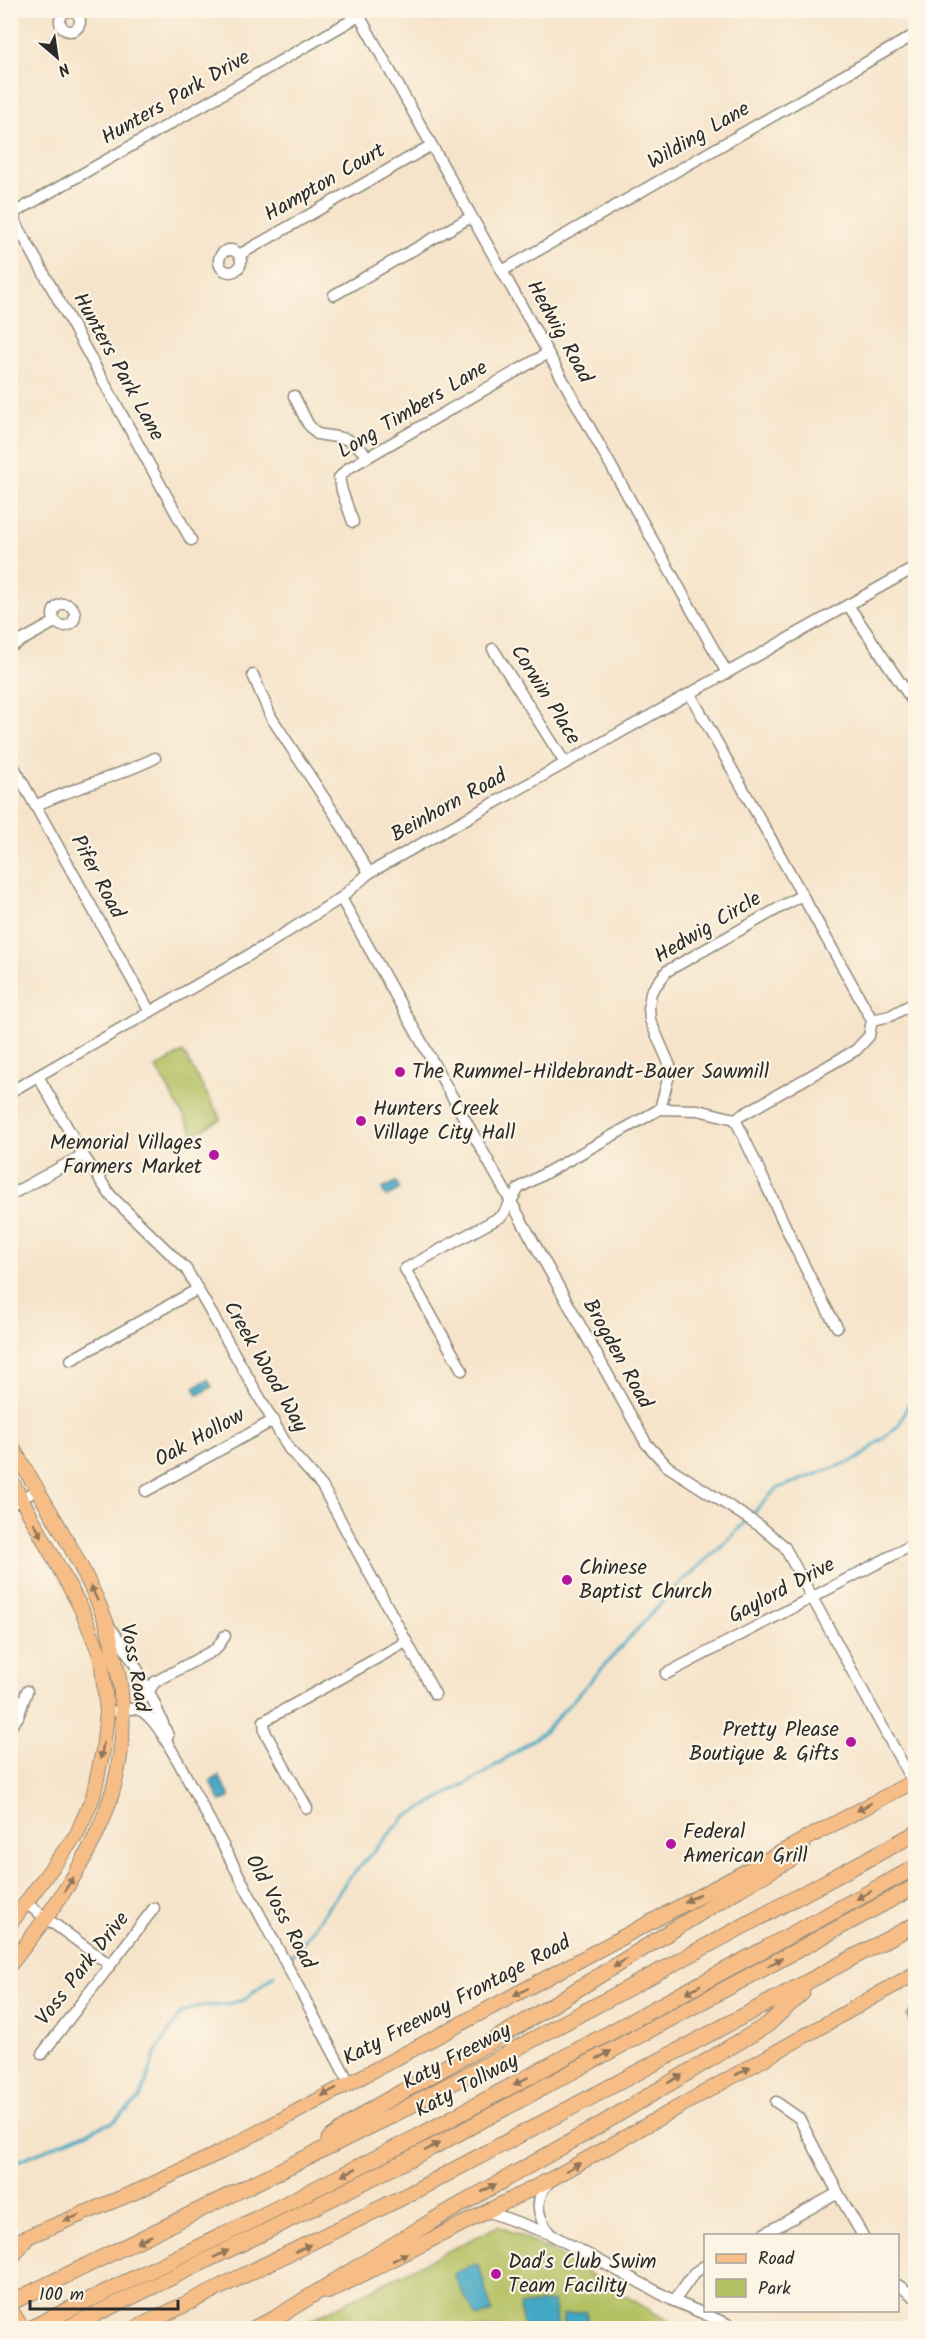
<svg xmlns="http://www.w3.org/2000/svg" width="926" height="2339" viewBox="0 0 926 2339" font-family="Kalam,sans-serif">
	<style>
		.green { fill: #b4c163; stroke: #707647; stroke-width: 1.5 }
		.water { fill: #43a8c3; stroke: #376a77; stroke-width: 1.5 }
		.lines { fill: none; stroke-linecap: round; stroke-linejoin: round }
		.stream { stroke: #43a8c3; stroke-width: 3 }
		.minor-casing { stroke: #90887a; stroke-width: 13 }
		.major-casing { stroke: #90887a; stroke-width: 16 }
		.highway-casing { stroke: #90887a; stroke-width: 17 }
		.minor { stroke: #fff; stroke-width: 10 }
		.major { stroke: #f6be86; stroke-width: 14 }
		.highway { stroke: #f6be86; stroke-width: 15 }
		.oneway { fill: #907458 }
		.poi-dot { fill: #b5179e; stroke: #fcf5e5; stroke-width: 2 }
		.labels { text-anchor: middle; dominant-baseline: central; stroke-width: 4.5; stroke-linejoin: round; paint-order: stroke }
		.street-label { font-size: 21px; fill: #2b2b2b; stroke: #fcf5e5 }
		.poi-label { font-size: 21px; fill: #2b2b2b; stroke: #fcf5e5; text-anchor: start }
	</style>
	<rect width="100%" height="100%" fill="#fcf5e5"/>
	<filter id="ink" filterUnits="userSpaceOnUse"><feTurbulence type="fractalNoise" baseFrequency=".0167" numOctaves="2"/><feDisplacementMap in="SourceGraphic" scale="12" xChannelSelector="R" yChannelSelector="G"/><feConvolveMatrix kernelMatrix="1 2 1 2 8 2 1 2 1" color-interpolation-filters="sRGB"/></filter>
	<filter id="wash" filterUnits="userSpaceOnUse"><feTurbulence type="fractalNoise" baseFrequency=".008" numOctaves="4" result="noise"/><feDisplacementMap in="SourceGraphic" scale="24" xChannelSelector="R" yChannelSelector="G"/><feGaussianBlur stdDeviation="1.35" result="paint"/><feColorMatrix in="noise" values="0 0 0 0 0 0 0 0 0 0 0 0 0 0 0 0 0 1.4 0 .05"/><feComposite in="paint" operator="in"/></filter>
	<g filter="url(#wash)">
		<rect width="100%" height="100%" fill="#f6e4ca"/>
		<g class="green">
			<polygon points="183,1052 221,1119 194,1134 156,1068"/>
			<path d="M498,2226C564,2252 620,2297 683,2328H294Z"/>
		</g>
		<g class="water">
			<polygon points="396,1182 400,1189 386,1197 382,1189"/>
			<polygon points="208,1379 212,1387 198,1395 194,1387"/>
			<polygon points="219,1776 230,1797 221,1802 210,1781"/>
			<polygon points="475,2264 479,2266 492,2312 477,2318 454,2277 455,2273"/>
			<polygon points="553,2301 558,2328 523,2328 520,2306"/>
			<polygon points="586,2311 589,2328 565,2328 563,2315"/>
		</g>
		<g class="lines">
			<g class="stream">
				<polyline points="291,1956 302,1944 349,1878 404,1818 482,1775 544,1732 672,1591 732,1536 776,1489 858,1459 899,1425 916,1387"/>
				<polyline points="10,2164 113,2122 141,2098 156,2052 180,2014 196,2007 222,2005 244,2000 274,1975"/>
			</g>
		</g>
	</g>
	<g filter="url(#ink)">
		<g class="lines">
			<defs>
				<g id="minor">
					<polyline points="356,10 727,673"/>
					<circle cx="70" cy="21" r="10"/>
					<polyline points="10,212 191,540"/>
					<polyline points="12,214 359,16"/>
					<circle cx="230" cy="261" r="11"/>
					<polyline points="239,255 430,146"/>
					<polyline points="502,271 916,34"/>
					<polyline points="334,295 471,217"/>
					<path d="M294,396L308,424L317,434C344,439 348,434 368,457"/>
					<polyline points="353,522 342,491 339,478 347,469 548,353"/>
					<circle cx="64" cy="615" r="11"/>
					<polyline points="848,605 916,706"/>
					<polyline points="10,647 55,622"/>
					<polyline points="493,649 565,763"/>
					<polyline points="253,675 271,717 336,816 369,873"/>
					<polyline points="10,760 150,1012"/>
					<path d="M37,805C75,787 117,777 155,758"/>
					<polyline points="341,898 646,1443 667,1466 760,1526 784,1546 912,1781"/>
					<polyline points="872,1020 890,1016 916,1002"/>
					<polyline points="38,1076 83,1155 111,1196 186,1269 289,1449 322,1486 435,1694"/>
					<polyline points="10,1092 263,947 341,898 369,873 916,567"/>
					<polyline points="660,1109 698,1110 735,1119 856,1050 869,1036 872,1020 690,694"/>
					<path d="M735,1119C769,1188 798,1260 837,1327"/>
					<polyline points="10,1195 83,1155"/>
					<polyline points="71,1360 198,1289"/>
					<polyline points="462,1370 405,1269 502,1216 519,1188 660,1109 671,1068 650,1020 649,1006 651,992 667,971 802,895"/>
					<polyline points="146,1491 274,1420"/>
					<polyline points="10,1505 37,1490"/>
					<path d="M109,1626C135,1659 153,1697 168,1736"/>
					<polyline points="666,1674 916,1543"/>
					<polyline points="136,1709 155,1682 216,1649 225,1636"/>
					<path d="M117,1711C122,1710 130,1708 136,1709C153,1712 169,1747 178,1761L349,2082"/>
					<polyline points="10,1727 18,1717 27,1691"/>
					<polyline points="307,1808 265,1732 264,1721 406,1642"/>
					<polyline points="27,1904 110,1965"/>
					<polyline points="916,2006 913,2013 916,2024"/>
					<polyline points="42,2054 154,1908"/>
					<polyline points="776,2102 799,2118 838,2193 863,2236"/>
					<path d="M549,2182C533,2199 537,2216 550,2234"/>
					<polyline points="489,2212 550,2234 674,2301 737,2328"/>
					<polyline points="760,2236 838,2193"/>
					<polyline points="898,2285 916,2298"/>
					<polyline points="674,2301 694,2273 706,2265"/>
				</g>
				<g id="major">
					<path d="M10,1443C43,1501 81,1558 105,1619C110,1632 112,1646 115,1659C145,1783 83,1872 10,1965"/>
					<polyline points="10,1478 81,1608 101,1657 107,1712 103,1750 93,1797 77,1834 10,1924"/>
					<polyline points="10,2244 140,2190 221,2152 916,1780"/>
					<polyline points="10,2260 27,2238"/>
					<polyline points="328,2292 553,2178 916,1973"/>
					<polyline points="10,2308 22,2328"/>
					<polyline points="253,2328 286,2313"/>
				</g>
				<g id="highway">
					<polyline points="329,2139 370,2110 518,2026 739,1889 798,1855 806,1838"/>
					<polyline points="10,2303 391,2116 916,1833"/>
					<polyline points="277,2317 432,2221 600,2125 767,2025 802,1993"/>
					<polyline points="31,2328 242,2226 419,2136 916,1867"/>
					<polyline points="67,2328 263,2233 431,2148 916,1886"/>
					<polyline points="137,2328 407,2195 916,1924"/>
				</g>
			</defs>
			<use href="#minor" class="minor-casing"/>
			<use href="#major" class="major-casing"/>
			<use href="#highway" class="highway-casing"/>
			<use href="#minor" class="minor"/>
			<use href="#major" class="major"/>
			<use href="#highway" class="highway"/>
		</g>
		<defs><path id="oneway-solid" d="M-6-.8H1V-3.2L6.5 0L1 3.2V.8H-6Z" transform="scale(1.5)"/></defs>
		<g class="oneway">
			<use href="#oneway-solid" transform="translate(38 1530) rotate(61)"/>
			<use href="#oneway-solid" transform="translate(94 1593) rotate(-114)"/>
			<use href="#oneway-solid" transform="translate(102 1751) rotate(100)"/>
			<use href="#oneway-solid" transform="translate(864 1807) rotate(152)"/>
			<use href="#oneway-solid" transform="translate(69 1884) rotate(-56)"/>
			<use href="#oneway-solid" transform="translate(864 1895) rotate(151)"/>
			<use href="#oneway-solid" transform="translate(692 1898) rotate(151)"/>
			<use href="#oneway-solid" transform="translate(775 1962) rotate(-29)"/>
			<use href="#oneway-solid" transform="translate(620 1963) rotate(148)"/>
			<use href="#oneway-solid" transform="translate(693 1989) rotate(151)"/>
			<use href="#oneway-solid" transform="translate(521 1992) rotate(152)"/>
			<use href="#oneway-solid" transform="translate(604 2055) rotate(-29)"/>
			<use href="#oneway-solid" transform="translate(743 2071) rotate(-29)"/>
			<use href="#oneway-solid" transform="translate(675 2079) rotate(-30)"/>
			<use href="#oneway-solid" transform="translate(521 2081) rotate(152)"/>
			<use href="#oneway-solid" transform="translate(329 2092) rotate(151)"/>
			<use href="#oneway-solid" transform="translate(432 2147) rotate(-28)"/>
			<use href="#oneway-solid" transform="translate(573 2167) rotate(-29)"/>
			<use href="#oneway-solid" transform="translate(349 2172) rotate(153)"/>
			<use href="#oneway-solid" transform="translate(489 2188) rotate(-29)"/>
			<use href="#oneway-solid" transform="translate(72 2218) rotate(158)"/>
			<use href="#oneway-solid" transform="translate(144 2239) rotate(154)"/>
			<use href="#oneway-solid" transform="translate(303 2248) rotate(-26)"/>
			<use href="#oneway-solid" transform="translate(221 2254) rotate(-26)"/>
			<use href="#oneway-solid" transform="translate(400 2257) rotate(-27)"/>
		</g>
	</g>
	<g class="poi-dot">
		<circle cx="400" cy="1072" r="6"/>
		<circle cx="361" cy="1121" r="6"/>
		<circle cx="214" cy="1155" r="6"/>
		<circle cx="567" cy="1580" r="6"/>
		<circle cx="851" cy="1742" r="6"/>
		<circle cx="671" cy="1844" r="6"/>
		<circle cx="496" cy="2274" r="6"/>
	</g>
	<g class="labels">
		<g class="street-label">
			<text transform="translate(176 98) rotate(-30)">Hunters Park Drive</text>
			<text transform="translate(699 136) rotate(-30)">Wilding Lane</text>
			<text transform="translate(325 183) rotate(-30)">Hampton Court</text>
			<text transform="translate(559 332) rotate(61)">Hedwig Road</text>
			<text transform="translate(118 367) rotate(61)">Hunters Park Lane</text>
			<text transform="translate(413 410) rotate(-31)">Long Timbers Lane</text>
			<text transform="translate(545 695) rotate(58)">Corwin Place</text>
			<text transform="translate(449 806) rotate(-29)">Beinhorn Road</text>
			<text transform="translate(97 877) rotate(62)">Pifer Road</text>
			<text transform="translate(708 928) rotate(-31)">Hedwig Circle</text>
			<text transform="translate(617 1354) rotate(61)">Brogden Road</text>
			<text transform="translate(265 1367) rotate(60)">Creek Wood Way</text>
			<text transform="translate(200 1438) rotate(-29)">Oak Hollow</text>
			<text transform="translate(782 1591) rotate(-28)">Gaylord Drive</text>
			<text transform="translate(134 1668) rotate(80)">Voss Road</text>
			<text transform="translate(280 1912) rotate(62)">Old Voss Road</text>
			<text transform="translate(83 1969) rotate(-52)">Voss Park Drive</text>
			<text transform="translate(457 2001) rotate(-28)">Katy Freeway Frontage Road</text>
			<text transform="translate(457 2057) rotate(-28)">Katy Freeway</text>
			<text transform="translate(467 2086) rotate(-28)">Katy Tollway</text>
		</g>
		<g class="poi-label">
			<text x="412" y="1072">The Rummel-Hildebrandt-Bauer Sawmill</text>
			<text x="373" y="1109">Hunters Creek<tspan x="373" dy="24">Village City Hall</tspan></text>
			<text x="202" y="1143" text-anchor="end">Memorial Villages<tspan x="202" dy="24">Farmers Market</tspan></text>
			<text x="579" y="1568">Chinese<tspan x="579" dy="24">Baptist Church</tspan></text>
			<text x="839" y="1730" text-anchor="end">Pretty Please<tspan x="839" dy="24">Boutique &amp; Gifts</tspan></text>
			<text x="683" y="1832">Federal<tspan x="683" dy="24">American Grill</tspan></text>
			<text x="508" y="2262">Dad's Club Swim<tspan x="508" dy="24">Team Facility</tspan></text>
		</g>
	</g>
	<rect width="926" height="2339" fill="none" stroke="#fcf5e5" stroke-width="36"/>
	<rect x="704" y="2234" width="195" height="78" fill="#fcf5e5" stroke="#a8a49b" stroke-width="1.5"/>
	<rect x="716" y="2254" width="30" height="9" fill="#f6be86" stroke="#a8a49b" stroke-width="1.5"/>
	<text x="758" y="2264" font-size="18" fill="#2b2b2b">Road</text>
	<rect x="716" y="2279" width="30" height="18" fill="#b4c163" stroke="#a8a49b" stroke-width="1.5"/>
	<text x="758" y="2294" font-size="18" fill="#2b2b2b">Park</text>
	<g transform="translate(57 57) rotate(151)" stroke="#fcf5e5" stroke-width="4.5" paint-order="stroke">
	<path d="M0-4.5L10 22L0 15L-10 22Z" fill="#2b2b2b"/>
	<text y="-9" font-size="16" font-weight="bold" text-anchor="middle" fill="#2b2b2b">N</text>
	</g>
	<path d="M30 2300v9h148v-9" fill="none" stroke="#2b2b2b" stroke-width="3"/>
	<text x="39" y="2300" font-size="18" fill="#2b2b2b" stroke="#fcf5e5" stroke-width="4.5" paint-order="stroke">100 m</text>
</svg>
